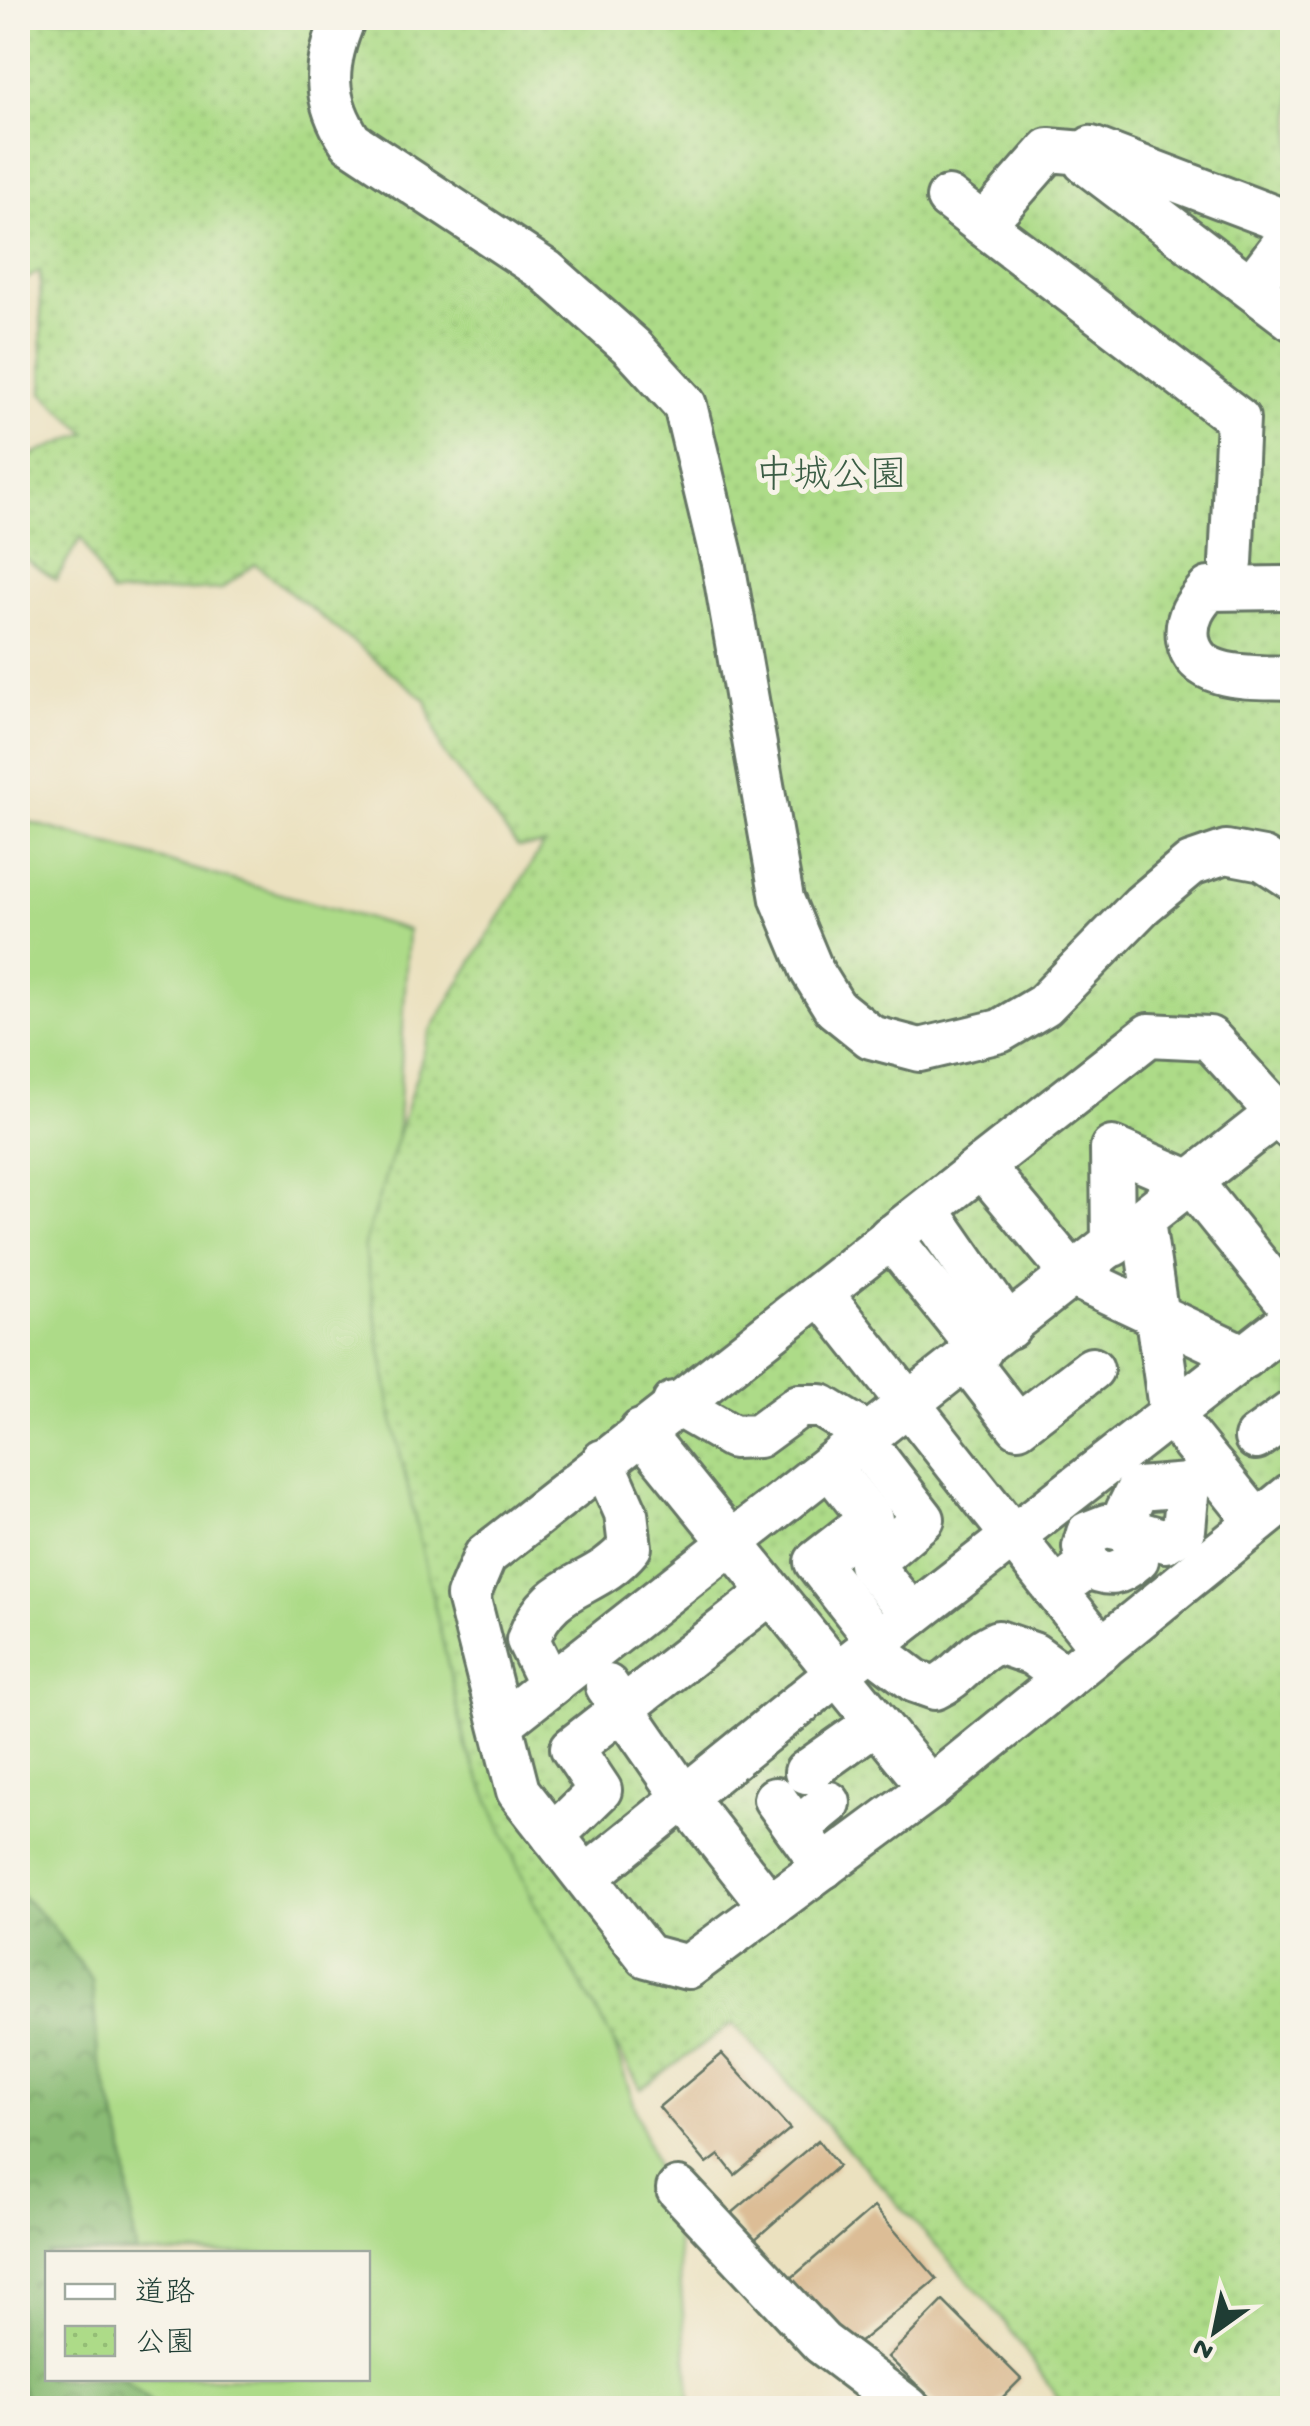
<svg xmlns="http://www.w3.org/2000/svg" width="1310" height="2426" viewBox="0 0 1310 2426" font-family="'Gochi Hand','Klee One',sans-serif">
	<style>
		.grass { fill: #addb88; stroke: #668c5e; stroke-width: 2.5; fill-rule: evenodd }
		.forest { fill: url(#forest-crowns); stroke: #547c54; stroke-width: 2.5 }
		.park { fill: url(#park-dots); stroke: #668c5e; stroke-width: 2.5 }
		.building { fill: #dcbd96 }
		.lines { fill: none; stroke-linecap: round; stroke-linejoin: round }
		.minor-casing { stroke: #667665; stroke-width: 48 }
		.minor { stroke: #fff; stroke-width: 42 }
		.labels { text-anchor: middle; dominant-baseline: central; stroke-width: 10; stroke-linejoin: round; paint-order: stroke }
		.park-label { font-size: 38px; fill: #3b5d45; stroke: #f7f3e8 }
	</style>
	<defs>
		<pattern id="forest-crowns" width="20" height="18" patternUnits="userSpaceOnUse" patternTransform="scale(2.5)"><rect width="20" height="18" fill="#8abb74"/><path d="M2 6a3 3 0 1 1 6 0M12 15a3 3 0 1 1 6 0" fill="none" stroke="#709960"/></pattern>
		<pattern id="park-dots" width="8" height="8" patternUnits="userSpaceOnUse" patternTransform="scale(2.5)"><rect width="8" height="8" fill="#addb88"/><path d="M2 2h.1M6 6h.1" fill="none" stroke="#94bd76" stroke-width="1.8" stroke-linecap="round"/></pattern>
	</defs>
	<rect width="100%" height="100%" fill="#f7f3e8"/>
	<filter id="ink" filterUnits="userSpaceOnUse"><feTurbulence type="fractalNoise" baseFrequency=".01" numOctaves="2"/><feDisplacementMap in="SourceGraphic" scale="20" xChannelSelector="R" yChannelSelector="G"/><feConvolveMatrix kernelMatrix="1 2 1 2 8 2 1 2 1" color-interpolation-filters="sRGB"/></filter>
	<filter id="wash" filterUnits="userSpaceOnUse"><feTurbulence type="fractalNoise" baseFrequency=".0048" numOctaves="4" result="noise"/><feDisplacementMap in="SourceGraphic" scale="40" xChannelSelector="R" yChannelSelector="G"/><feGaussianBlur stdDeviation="2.25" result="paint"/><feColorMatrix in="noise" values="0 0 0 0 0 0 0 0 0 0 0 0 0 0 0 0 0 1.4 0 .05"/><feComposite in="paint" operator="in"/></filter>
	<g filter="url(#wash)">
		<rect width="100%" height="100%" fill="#ebe1bf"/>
		<path class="grass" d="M18,819L408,930L386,1358L676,2230L691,2408H18ZM48,2254H368V2378H48Z"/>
		<polygon class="forest" points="18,1893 48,1921 92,1980 98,2056 123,2142 136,2253 48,2254 48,2378 123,2379 158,2408 28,2408 18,2377"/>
		<polygon class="park" points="18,18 1292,18 1292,2408 1065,2408 1002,2318 733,2023 641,2089 533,1901 467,1750 392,1417 364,1245 430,1032 543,845 518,847 442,751 426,700 255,564 221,589 111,594 81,537 56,580 18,554 18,460 87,433 43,393 40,271 18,284"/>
		<g id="blocks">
			<g class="building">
				<polygon points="722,2054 790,2129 735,2175 719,2155 707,2164 659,2107"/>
				<polygon points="818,2140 838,2166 752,2242 730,2215"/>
				<polygon points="874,2207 937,2279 857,2344 810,2308 788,2281"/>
				<polygon points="943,2301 1021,2379 992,2408 941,2408 888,2357"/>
			</g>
		</g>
	</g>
	<g filter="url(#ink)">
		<use href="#blocks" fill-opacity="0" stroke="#667665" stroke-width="2.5"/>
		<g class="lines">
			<defs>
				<g id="minor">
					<path d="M344,18C324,65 322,99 351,142L546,271L632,347L685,405L723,563L782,899L812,971L835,1008L871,1037L920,1050L1000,1031L1044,1005L1142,905L1191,864L1226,852L1263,859L1292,878"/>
					<polyline points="948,198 1238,419 1231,563"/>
					<polyline points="984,224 1049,150 1084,153"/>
					<polyline points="1292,224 1091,148 1084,153 1085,162 1292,319"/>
					<polyline points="1251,287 1292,233"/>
					<path d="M1283,588L1209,589C1196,603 1185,618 1188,639C1195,684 1259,676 1292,678"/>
					<polyline points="1292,1129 1209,1038 1149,1035 485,1556 468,1596 518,1791 647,1956 688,1967 930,1788 1292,1494"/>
					<polyline points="982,1166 1074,1276 1245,1357"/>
					<polyline points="929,1212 1009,1327"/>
					<polyline points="1143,1221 1171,1415 1257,1522"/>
					<polyline points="890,1237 981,1350"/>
					<polyline points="1113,1245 1112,1148 1191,1182 1292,1307"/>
					<polyline points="822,1294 1102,1649"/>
					<polyline points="967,1360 1018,1426 1092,1369"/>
					<polyline points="674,1403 733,1437 758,1436 799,1406 821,1406 870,1436"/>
					<polyline points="641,1431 930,1788"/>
					<polyline points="1256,1438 1292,1412"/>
					<polyline points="863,1441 923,1519 870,1564 912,1615"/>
					<polyline points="830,1467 871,1519 816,1562 878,1641"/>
					<path d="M1088,1566C1109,1577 1119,1575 1137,1559L1131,1531L1166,1541L1184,1530L1188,1485"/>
					<polyline points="1056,1590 1088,1566 1084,1547 1088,1533 1106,1526 1131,1531 1127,1511 1138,1489 1188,1485 1214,1468"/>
					<path d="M870,1647L915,1681L935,1688C961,1676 971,1653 998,1642L1033,1654L1066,1678"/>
					<path d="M550,1685L528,1640C551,1579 594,1591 630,1547L626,1513L603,1461"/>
					<polyline points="607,1686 684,1797 770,1906"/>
					<polyline points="502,1723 1279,1112"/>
					<polyline points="806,1772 875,1723"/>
					<polyline points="775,1799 824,1867"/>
					<polyline points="797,1829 829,1803"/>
					<polyline points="553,1836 600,1790 572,1748 770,1593"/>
					<polyline points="586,1877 835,1675 1292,1319"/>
					<polyline points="678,2189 822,2343 908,2408"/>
				</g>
			</defs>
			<use href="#minor" class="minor-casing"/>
			<use href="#minor" class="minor"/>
		</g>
	</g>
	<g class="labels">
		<g class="park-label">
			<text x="831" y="479">中城公園</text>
		</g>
	</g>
	<rect width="1310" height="2426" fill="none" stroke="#f7f3e8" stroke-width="60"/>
	<rect x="45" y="2251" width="325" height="130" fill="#f7f3e8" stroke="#a1aaa0" stroke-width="2.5"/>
	<rect x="65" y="2284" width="50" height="15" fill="#ffffff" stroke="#a1aaa0" stroke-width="2.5"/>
	<text x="135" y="2301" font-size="30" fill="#1f3d34">道路</text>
	<rect x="65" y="2326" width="50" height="30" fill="url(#park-dots)" stroke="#a1aaa0" stroke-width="2.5"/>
	<text x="135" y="2351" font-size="30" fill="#1f3d34">公園</text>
	<g transform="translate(1215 2331) rotate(213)" stroke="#f7f3e8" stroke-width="8" paint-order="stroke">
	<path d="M0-8L18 38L0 25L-18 38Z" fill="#1f3d34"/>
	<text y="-15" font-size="28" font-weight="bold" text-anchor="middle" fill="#1f3d34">N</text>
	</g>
</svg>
